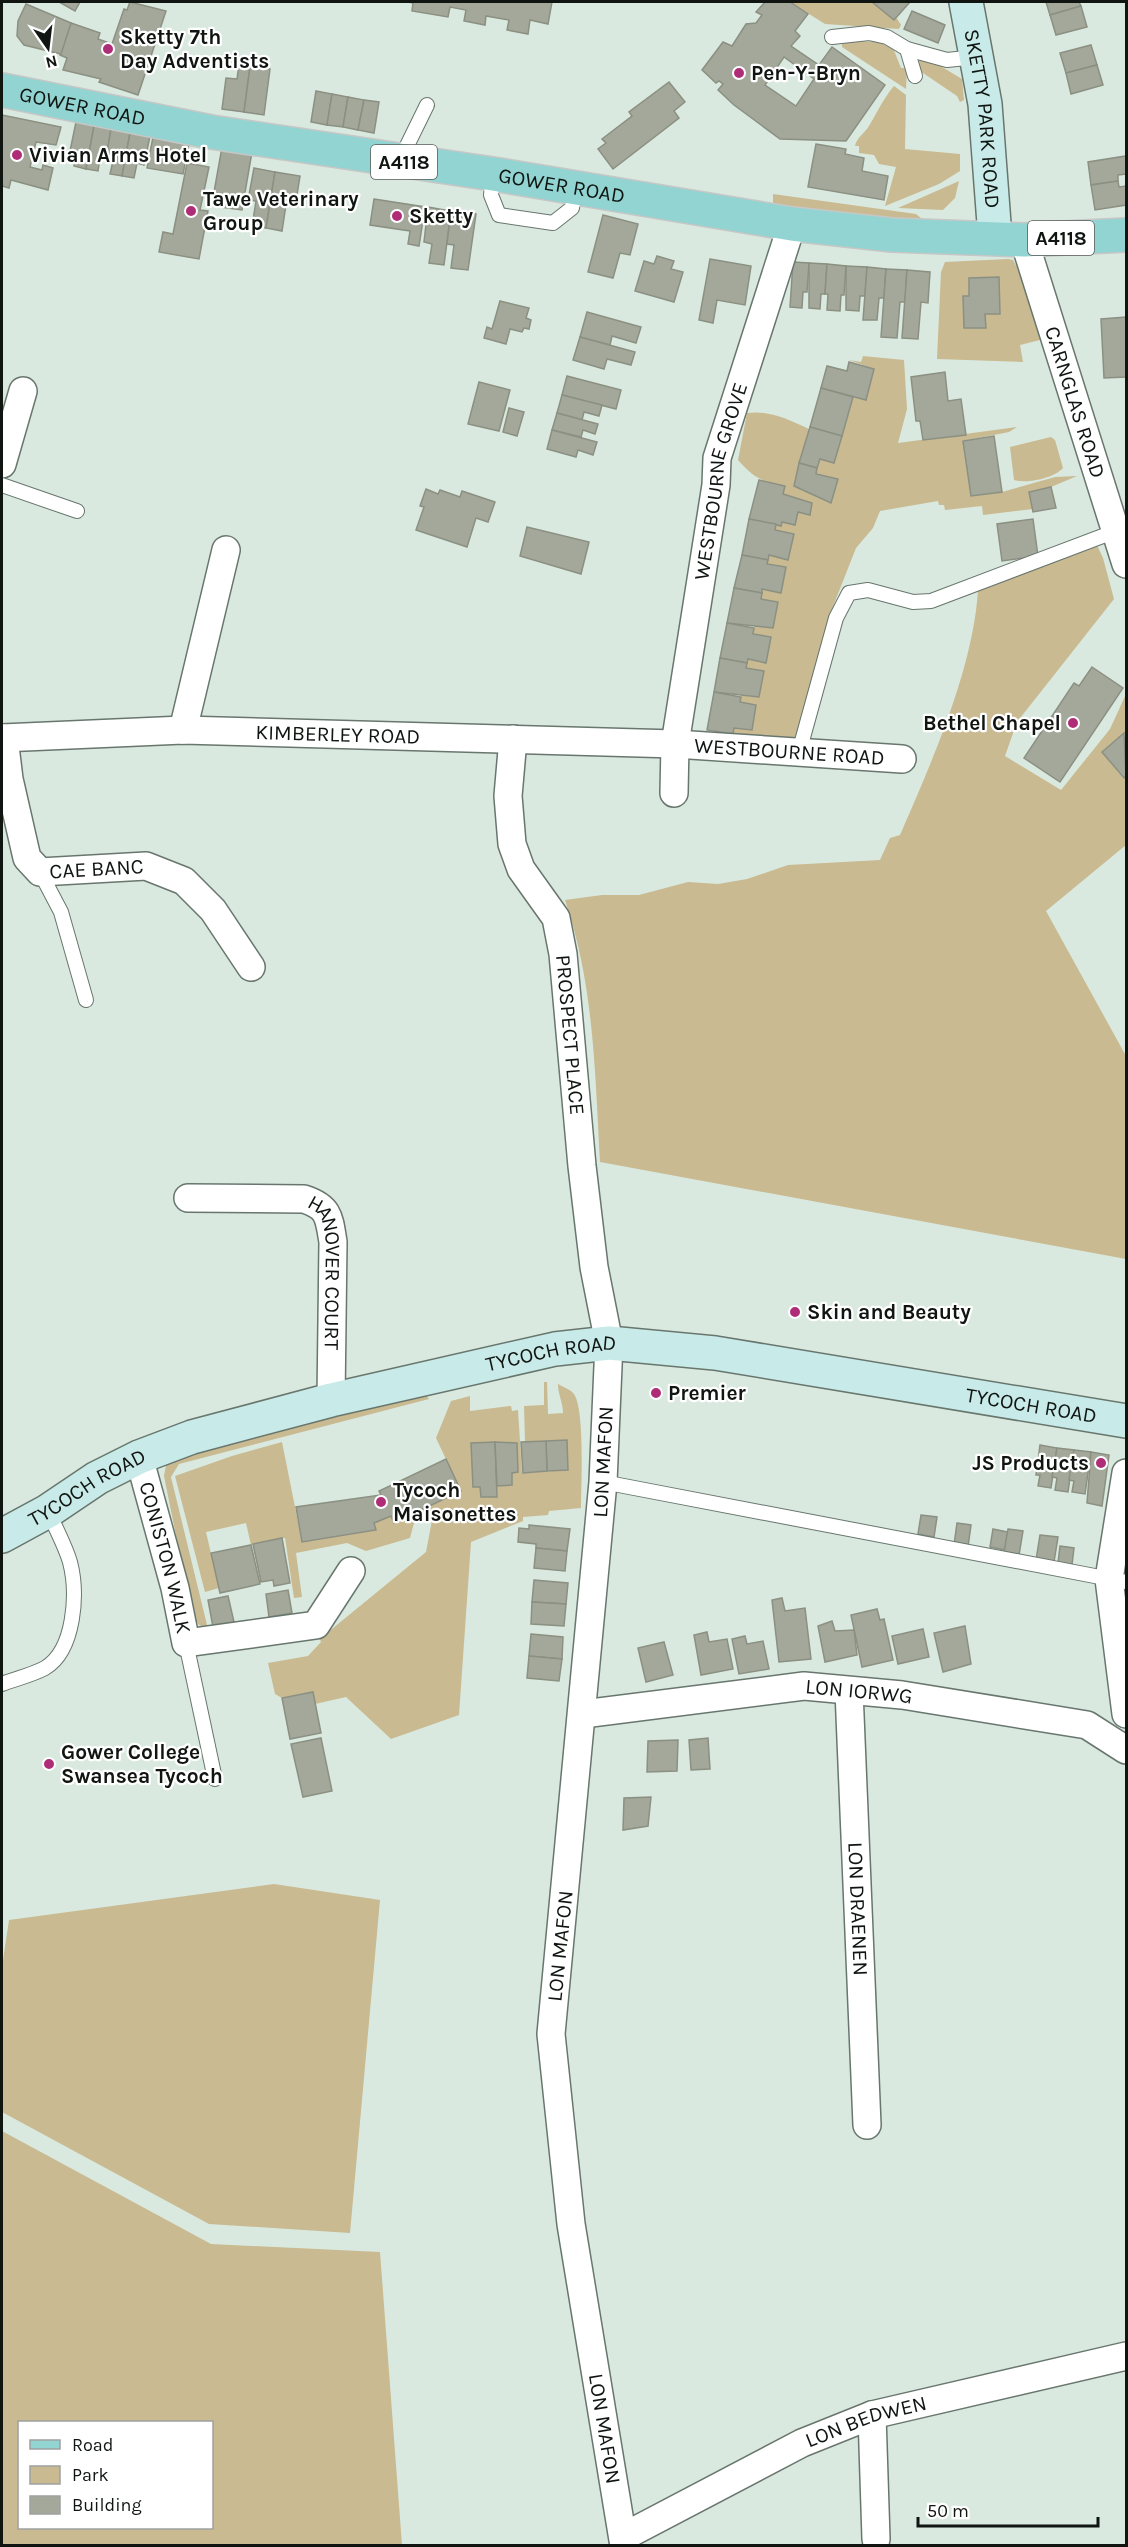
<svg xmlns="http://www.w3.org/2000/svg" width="1128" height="2547" viewBox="0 0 1128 2547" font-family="Karla,sans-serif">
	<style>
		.green { fill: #c9ba91; fill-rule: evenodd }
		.building { fill: #a3a89a; stroke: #8b9082; stroke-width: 1.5; fill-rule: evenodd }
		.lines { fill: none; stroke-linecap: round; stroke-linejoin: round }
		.lane-casing { stroke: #68766d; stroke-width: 16 }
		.street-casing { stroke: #68766d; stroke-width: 30 }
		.secondary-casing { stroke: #68766d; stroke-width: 36 }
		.primary-casing { stroke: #c6c7c6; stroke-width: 36 }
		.lane { stroke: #fff; stroke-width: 14 }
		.street { stroke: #fff; stroke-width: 27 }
		.secondary { stroke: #c8eae8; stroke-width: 33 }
		.primary { stroke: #91d4d1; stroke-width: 33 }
		.poi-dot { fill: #af2d76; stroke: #fff; stroke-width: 2 }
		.labels { text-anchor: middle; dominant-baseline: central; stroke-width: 4.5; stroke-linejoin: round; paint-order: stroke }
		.shield { fill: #fff; stroke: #585b59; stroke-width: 1.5 }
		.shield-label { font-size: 20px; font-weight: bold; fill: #101512 }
		.poi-label { font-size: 21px; font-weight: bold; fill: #101512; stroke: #fff; text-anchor: start }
		.street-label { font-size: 21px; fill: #101512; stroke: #fff }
	</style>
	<rect width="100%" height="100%" fill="#d9e9df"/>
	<g class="green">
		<polygon points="790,2 874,2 896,17 901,25 899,29 825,24"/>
		<polygon points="858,41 877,42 893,48 901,68 907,68 906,89 842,47 842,43"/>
		<polygon points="927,58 962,79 964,100 960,102 957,96 920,71 919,61"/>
		<path d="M894,86L906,95L905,149L960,154V171L939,184L885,206L896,167L879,164L874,155L859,153V146H855C857,137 864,134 869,126C878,111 883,99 894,86Z"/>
		<polygon points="959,181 955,198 943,210 898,208"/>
		<polygon points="773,194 916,214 922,219 920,225 773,205"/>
		<path d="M1008,259L1013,260L1023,278L1040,340L1020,345L1023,362L937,359L941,272L945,262ZM999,277L1000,314H985L964,296H969L970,278Z"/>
		<path d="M863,356L904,360L907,409L898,443L1017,427L1009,432L963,441L972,496L1002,492L1055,477L1077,476L1051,487L1029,492L1033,509L983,515L982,506L945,510L944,505H939L938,501L880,511L873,528L856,548L832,609L816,673L795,738L733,734L734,728L752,730L756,705L740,702L741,694L759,697L764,672L746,668L748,659L766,662L771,637L753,634L755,624L778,602L761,599L762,589L781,593L786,568L767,564L769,555L788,559L793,534L775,530L776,524L780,526L782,522L795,525L798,512L809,515L812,504L783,494L784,486C761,481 754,478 738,460L747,413C770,410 789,420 809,429L794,486L830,502L816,474L820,459L834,463L853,397L866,400L874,369L849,360L861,362Z"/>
		<path d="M1051,437L1055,440L1063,468C1054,478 1027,484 1014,480L1010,447Z"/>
		<path d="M1095,541L1103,558L1114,599L1017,722L1005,756L1061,790L1110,729L1126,694V736L1124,734L1102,752L1123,778L1126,776V845L1046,911L1126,1056V1259L600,1162C595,1073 594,984 565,900L602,895H639L688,882L718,884L747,879L788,865L880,860L890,838L900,835C932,761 973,670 978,590Z"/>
		<path d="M544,1382H547L548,1414L563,1413C563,1402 558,1395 558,1384C563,1387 570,1389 574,1394C585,1410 581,1486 581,1508L549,1511L548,1515L523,1517V1521L471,1542L459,1715L391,1739L346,1697L315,1704L312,1692L282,1698L275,1694L268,1663L308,1656L321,1642L319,1636L327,1633L426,1552L433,1515L414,1523L410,1538L366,1551L347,1543L296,1553L302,1597L294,1598L285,1538L251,1545L246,1523L206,1532L219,1588L205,1592L175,1476L232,1456L282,1442L302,1542L375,1530L374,1523L391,1516L394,1523L461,1491L436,1438L451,1401L470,1396V1411L511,1406L512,1411L518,1410L522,1473L568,1470L566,1440L525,1442L524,1406L544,1405ZM507,1442L516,1444L518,1472L512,1473V1485L497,1486V1497H481L480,1487H473L472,1443Z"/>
		<polygon points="425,1394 429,1399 179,1464 171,1477 208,1629 199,1625 192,1615 164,1476 166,1465 175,1457"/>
		<polygon points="274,1884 380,1900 350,2233 209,2224 2,2112 2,1967 9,1920"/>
		<path d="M2,2131L211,2244L380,2252L402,2545H2ZM20,2422H212V2528H20Z"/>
	</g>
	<g class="building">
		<polygon points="59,2 80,2 75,11"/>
		<polygon points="130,2 166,11 138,95 99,82 101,79 63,70 67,58 60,55 71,23 100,33 98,39 112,44 124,9 127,10"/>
		<polygon points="408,2 552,2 548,24 530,20 528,34 507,30 509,20 486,16 485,25 464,21 466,10 450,7 448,17 412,11 413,3"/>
		<path d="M765,2H790L808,14L795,31L800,36L791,46L819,65L832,47L885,85L846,141L780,139L734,105L718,90L723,84L719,81L716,83L702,70L723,42L732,46L746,24L756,23L762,15L756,12ZM784,57L814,79L796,106L765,85Z"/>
		<polygon points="872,2 910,2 894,20"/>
		<polygon points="1046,2 1079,2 1081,6 1050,15"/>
		<polygon points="26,4 71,23 61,54 24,45 17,36 18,21"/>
		<polygon points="1081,6 1087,27 1056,35 1050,15"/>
		<polygon points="912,11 945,25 938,43 904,29"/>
		<polygon points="1091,45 1097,65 1066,73 1060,53"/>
		<polygon points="239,65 250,67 244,112 222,109 226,78 237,79"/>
		<polygon points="1097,65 1103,85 1071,94 1066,73"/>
		<polygon points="250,67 270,69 264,115 244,112"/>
		<polygon points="669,82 685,102 674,111 679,118 613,169 598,149 606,143 602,139 632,116 629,112"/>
		<polygon points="316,91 332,94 327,125 311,122"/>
		<polygon points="332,94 348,97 343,127 327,125"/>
		<polygon points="348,97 364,100 358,130 343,127"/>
		<polygon points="364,100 379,102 374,133 358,130"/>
		<polygon points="2,115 61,127 56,145 36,142 30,167 42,170 43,165 53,168 48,190 11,180 9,188 2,186"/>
		<polygon points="76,122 94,126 86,169 74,166 77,152 70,151"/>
		<polygon points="94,126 111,129 106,159 100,158 98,171 86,169"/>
		<polygon points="111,129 130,133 122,176 110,174 113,161 106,159"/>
		<polygon points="130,133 150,136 144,165 137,163 134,178 122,176"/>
		<polygon points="153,137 189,144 183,174 147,168"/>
		<polygon points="816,144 846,149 845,154 864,158 862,171 888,176 884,200 808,187"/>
		<polygon points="222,147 252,152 242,210 221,207 223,194 214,192"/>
		<polygon points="1126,156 1126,174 1118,175 1118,181 1091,185 1088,162"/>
		<polygon points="187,163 209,167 200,210 208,211 199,259 159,252 163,232 173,234"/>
		<polygon points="254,168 275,172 266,228 252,226 256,201 248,200"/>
		<polygon points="275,172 300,176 295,207 286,205 282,231 266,228"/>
		<polygon points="1118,181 1119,187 1126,186 1126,205 1095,210 1091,185"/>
		<polygon points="374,199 425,207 419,246 408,244 410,231 370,225"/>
		<polygon points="428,207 451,211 444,265 429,263 432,244 424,242"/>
		<polygon points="451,211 476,214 468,270 451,268 454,245 447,244"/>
		<polygon points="603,215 638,224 630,255 620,253 613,278 588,272"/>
		<polygon points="657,256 674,261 671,269 683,272 674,302 635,291 644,261 654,264"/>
		<polygon points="710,259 751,266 745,305 717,300 713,323 699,320"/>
		<polygon points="793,262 809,263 807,292 803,292 802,308 790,307"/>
		<polygon points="809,263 827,264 825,294 821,294 820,309 809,308"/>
		<polygon points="827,264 846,266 844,295 841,295 840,311 827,310 828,294 825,294"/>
		<polygon points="846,266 867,267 865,296 860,296 859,311 846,310"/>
		<polygon points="867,267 886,269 884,298 879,298 877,320 863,320"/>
		<polygon points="886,269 907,270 905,302 900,302 897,338 881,337"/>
		<polygon points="907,270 930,272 928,303 921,302 918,339 902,338"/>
		<polygon points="999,277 1000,314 985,314 986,328 964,328 963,296 969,296 969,278"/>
		<polygon points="500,301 529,308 526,318 531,320 529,329 524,328 522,332 510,329 506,344 484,338 487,327 492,329"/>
		<polygon points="587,312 641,327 636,343 612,336 610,345 580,337"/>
		<polygon points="1126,317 1126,377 1104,378 1101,319"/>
		<polygon points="580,337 635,352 631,365 607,359 604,369 573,360"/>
		<polygon points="849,362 874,369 866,400 821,388 827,366 847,371"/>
		<polygon points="945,372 948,401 961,399 966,435 923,440 920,421 916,421 911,377"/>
		<polygon points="567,376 621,390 616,409 562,395"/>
		<polygon points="479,382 510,390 499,431 468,424"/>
		<polygon points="821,388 853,397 842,436 810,427"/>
		<polygon points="562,395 602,405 599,416 584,412 582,420 557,413"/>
		<polygon points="509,408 524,412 517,436 503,432"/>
		<polygon points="557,413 598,424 595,434 583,430 581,437 552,430"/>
		<polygon points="810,427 842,436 834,463 820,459 817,468 799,463"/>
		<polygon points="552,430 597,442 593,455 578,450 576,457 547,449"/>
		<polygon points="994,436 1002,492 971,496 963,441"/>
		<polygon points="799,463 817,468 816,474 838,479 831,503 794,486"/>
		<polygon points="759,480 785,486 783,494 812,503 810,515 798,512 795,525 782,522 781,526 749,519"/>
		<polygon points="1051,487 1056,508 1033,512 1029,492"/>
		<polygon points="426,489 438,494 440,490 460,497 462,491 495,502 488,522 476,518 467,547 416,530 424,507 420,506"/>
		<polygon points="749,519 776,524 775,530 794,534 788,560 769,555 768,560 742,555"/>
		<polygon points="1033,519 1038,556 1002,561 997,524"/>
		<polygon points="527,527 589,542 581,574 520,556"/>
		<polygon points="742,555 768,560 767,564 786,567 781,593 762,589 762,593 734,588"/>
		<polygon points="734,588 762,593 761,599 778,602 773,628 727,623"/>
		<polygon points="727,623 754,628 753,634 771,637 766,663 748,659 747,663 720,658"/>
		<polygon points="720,658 747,663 746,668 764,671 759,697 714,692"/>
		<polygon points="1092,667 1123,688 1060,782 1024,758 1074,683 1079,686"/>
		<polygon points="714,692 741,697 740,702 756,705 752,730 734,728 733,734 707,730"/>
		<polygon points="1124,733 1126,776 1124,778 1102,752"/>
		<polygon points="567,1440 568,1470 547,1471 546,1441"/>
		<polygon points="546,1441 547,1471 523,1473 521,1442"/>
		<polygon points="495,1442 497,1497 481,1497 480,1487 473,1487 471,1443"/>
		<polygon points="495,1442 517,1443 518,1472 512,1473 512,1485 497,1486"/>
		<polygon points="1040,1445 1057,1448 1051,1488 1038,1486 1040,1475 1036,1475"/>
		<polygon points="1057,1448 1074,1450 1068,1492 1055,1490 1057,1478 1052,1477"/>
		<polygon points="1074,1450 1091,1452 1085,1494 1072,1492 1074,1481 1069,1480"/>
		<polygon points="1091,1452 1109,1455 1102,1506 1087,1503"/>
		<polygon points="446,1459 461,1491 394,1523 391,1516 374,1523 376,1530 302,1542 296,1507 381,1495 379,1491"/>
		<polygon points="921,1515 937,1517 934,1537 918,1534"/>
		<polygon points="957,1523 971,1525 968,1547 954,1545"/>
		<polygon points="529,1525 570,1529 567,1551 536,1548 536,1544 518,1542 519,1528 529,1529"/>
		<polygon points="993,1529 1008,1532 1005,1550 990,1547"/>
		<polygon points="1008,1529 1023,1531 1019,1555 1004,1552"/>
		<polygon points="1040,1535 1058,1537 1054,1562 1036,1560"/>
		<polygon points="282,1538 290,1583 274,1586 273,1580 261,1582 253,1544"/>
		<polygon points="251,1545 260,1584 220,1593 211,1553"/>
		<polygon points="1060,1546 1074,1548 1072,1565 1058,1563"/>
		<polygon points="536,1548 567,1551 565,1571 534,1568"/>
		<polygon points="534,1580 568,1583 566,1604 532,1602"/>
		<polygon points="288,1590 292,1613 269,1617 266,1594"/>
		<polygon points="228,1596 234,1622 213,1627 208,1600"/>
		<polygon points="782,1598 785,1611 805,1608 811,1659 779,1662 772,1600"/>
		<polygon points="532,1602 566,1604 564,1626 531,1624"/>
		<polygon points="877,1609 880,1620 884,1619 893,1660 862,1667 851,1615"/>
		<polygon points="832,1621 835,1631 854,1630 857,1655 825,1662 818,1626"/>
		<polygon points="965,1626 971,1664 943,1672 934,1633"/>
		<polygon points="923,1629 929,1657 898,1664 892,1636"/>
		<polygon points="707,1632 709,1642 727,1639 733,1669 701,1675 694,1635"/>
		<polygon points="531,1634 563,1637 562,1659 529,1656"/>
		<polygon points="745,1636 747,1644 763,1641 769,1669 739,1674 732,1639"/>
		<polygon points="664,1642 673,1675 646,1682 638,1648"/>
		<polygon points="529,1656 562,1659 559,1681 527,1678"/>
		<polygon points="313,1692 321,1733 290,1739 282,1698"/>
		<polygon points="321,1738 332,1791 303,1797 291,1744"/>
		<polygon points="708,1738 710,1769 691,1770 689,1740"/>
		<polygon points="678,1740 677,1771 647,1772 648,1741"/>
		<polygon points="651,1797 648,1826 623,1830 624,1798"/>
	</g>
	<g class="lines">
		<defs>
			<g id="lane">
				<polyline points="832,37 869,33 887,37 907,49 947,60 976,57"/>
				<polyline points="907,49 915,76"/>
				<polyline points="400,160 427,105"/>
				<polyline points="493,174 491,195 499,215 553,223 572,208 576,188"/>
				<polyline points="2,485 77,511"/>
				<polyline points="799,752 836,618 849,593 868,590 913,602 931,601 1116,531"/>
				<polyline points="40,872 61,912 86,1000"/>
				<polyline points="603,1482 1126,1582"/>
				<polyline points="186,1643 215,1779"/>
				<path d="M2,1684C15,1679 32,1675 45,1668C75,1650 78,1593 70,1562C65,1545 55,1527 48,1511"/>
			</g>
			<g id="street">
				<path id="s1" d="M1024,240L1126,564"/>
				<polyline points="2,464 23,391"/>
				<polyline points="183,730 226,550"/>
				<path id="s2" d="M2,738L183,730L675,744L902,759"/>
				<path id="s3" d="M4,738L9,779L27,858L40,872L146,866L184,881L213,910L251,967"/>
				<path id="s4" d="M513,739L508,796L512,844L521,869L556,918L563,954L582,1166L594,1267L609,1343L603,1482L551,2034L571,2224L624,2546"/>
				<path id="s5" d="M674,793L675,744L716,485L717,458L792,224"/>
				<path id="s6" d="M188,1198L304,1199C329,1207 329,1217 333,1242L331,1400"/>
				<path id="s7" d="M139,1457L175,1588L186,1643L316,1625L351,1571"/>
				<polyline points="1126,1473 1109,1579 1126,1714"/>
				<path id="s8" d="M849,1691L867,2125"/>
				<path id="s9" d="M583,1714L804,1686L902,1695L1087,1725L1126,1750"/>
				<polyline points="872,2415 876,2539"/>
				<path id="s10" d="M623,2537L802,2443L872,2415L1126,2356"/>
			</g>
			<g id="secondary">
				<path id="s11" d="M966,2L985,104L995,237"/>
				<path id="s12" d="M2,1536L48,1511L97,1478L139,1457L192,1437L331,1400L555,1349L609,1343L715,1353L1126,1421"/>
			</g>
			<g id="primary">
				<path id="s13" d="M2,90L211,132L493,174L792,224L892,235L1024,240L1126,235"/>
			</g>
		</defs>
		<use href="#lane" class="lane-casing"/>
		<use href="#street" class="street-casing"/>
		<use href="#secondary" class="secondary-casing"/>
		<use href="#primary" class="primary-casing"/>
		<use href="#lane" class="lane"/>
		<use href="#street" class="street"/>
		<use href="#secondary" class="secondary"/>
		<use href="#primary" class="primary"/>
	</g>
	<g class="poi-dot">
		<circle cx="108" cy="49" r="6"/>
		<circle cx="739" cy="73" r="6"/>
		<circle cx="17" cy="155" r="6"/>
		<circle cx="191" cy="211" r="6"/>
		<circle cx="397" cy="216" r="6"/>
		<circle cx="1073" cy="723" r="6"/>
		<circle cx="795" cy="1312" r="6"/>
		<circle cx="656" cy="1393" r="6"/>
		<circle cx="1101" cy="1463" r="6"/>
		<circle cx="381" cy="1502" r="6"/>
		<circle cx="49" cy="1764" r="6"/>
	</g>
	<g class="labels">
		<g class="shield">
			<rect x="371" y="145" width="66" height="34" rx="4.5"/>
			<rect x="1028" y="221" width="66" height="34" rx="4.5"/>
		</g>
		<g class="shield-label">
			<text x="404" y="162">A4118</text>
			<text x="1061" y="238">A4118</text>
		</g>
		<g class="poi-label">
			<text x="120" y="37">Sketty 7th<tspan x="120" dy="24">Day Adventists</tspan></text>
			<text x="751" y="73">Pen-Y-Bryn</text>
			<text x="29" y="155">Vivian Arms Hotel</text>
			<text x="203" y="199">Tawe Veterinary<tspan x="203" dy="24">Group</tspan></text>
			<text x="409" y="216">Sketty</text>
			<text x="1061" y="723" text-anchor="end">Bethel Chapel</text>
			<text x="807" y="1312">Skin and Beauty</text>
			<text x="668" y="1393">Premier</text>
			<text x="1089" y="1463" text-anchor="end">JS Products</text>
			<text x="393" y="1490">Tycoch<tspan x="393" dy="24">Maisonettes</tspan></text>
			<text x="61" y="1752">Gower College<tspan x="61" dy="24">Swansea Tycoch</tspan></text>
		</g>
		<g class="street-label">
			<text stroke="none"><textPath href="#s13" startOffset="82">GOWER ROAD</textPath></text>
			<text stroke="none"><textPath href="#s11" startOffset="118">SKETTY PARK ROAD</textPath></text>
			<text stroke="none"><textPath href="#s13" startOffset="568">GOWER ROAD</textPath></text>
			<text stroke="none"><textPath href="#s1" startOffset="170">CARNGLAS ROAD</textPath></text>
			<text stroke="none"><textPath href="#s5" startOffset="316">WESTBOURNE GROVE</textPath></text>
			<text stroke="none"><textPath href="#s2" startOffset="336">KIMBERLEY ROAD</textPath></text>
			<text stroke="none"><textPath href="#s2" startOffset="788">WESTBOURNE ROAD</textPath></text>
			<text stroke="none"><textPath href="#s3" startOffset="198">CAE BANC</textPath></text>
			<text stroke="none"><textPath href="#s4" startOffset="310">PROSPECT PLACE</textPath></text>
			<text stroke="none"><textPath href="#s6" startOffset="201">HANOVER COURT</textPath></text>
			<text stroke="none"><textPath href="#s12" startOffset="584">TYCOCH ROAD</textPath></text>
			<text stroke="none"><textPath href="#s12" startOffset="1070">TYCOCH ROAD</textPath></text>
			<text transform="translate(603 1462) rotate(-87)">LON MAFON</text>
			<text stroke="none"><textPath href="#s12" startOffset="98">TYCOCH ROAD</textPath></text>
			<text stroke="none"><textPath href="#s7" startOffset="104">CONISTON WALK</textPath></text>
			<text stroke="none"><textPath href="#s9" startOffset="278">LON IORWG</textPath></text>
			<text stroke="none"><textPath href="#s8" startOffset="218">LON DRAENEN</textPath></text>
			<text transform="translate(560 1946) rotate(-84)">LON MAFON</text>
			<text stroke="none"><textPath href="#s10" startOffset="270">LON BEDWEN</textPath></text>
			<text stroke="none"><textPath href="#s4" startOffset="1713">LON MAFON</textPath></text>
		</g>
	</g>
	<rect width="1128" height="2547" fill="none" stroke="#101512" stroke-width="6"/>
	<rect x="18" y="2421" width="195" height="108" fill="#ffffff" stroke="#9fa1a0" stroke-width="1.5"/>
	<rect x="30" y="2440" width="30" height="9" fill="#91d4d1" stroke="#9fa1a0" stroke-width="1.5"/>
	<text x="72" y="2451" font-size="18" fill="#101512">Road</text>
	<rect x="30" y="2466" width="30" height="18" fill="#c9ba91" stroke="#9fa1a0" stroke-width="1.5"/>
	<text x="72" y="2481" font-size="18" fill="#101512">Park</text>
	<rect x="30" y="2496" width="30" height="18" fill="#a3a89a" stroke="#9fa1a0" stroke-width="1.5"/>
	<text x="72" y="2511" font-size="18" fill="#101512">Building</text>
	<g transform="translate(48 48) rotate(166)" stroke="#ffffff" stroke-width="4.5" paint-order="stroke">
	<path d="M0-4.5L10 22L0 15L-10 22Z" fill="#101512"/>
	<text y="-9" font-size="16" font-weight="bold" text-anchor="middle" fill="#101512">N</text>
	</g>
	<path d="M918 2517v9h180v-9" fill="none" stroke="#101512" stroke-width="3"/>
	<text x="927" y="2517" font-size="18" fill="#101512" stroke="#ffffff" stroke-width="4.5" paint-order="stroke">50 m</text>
</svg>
